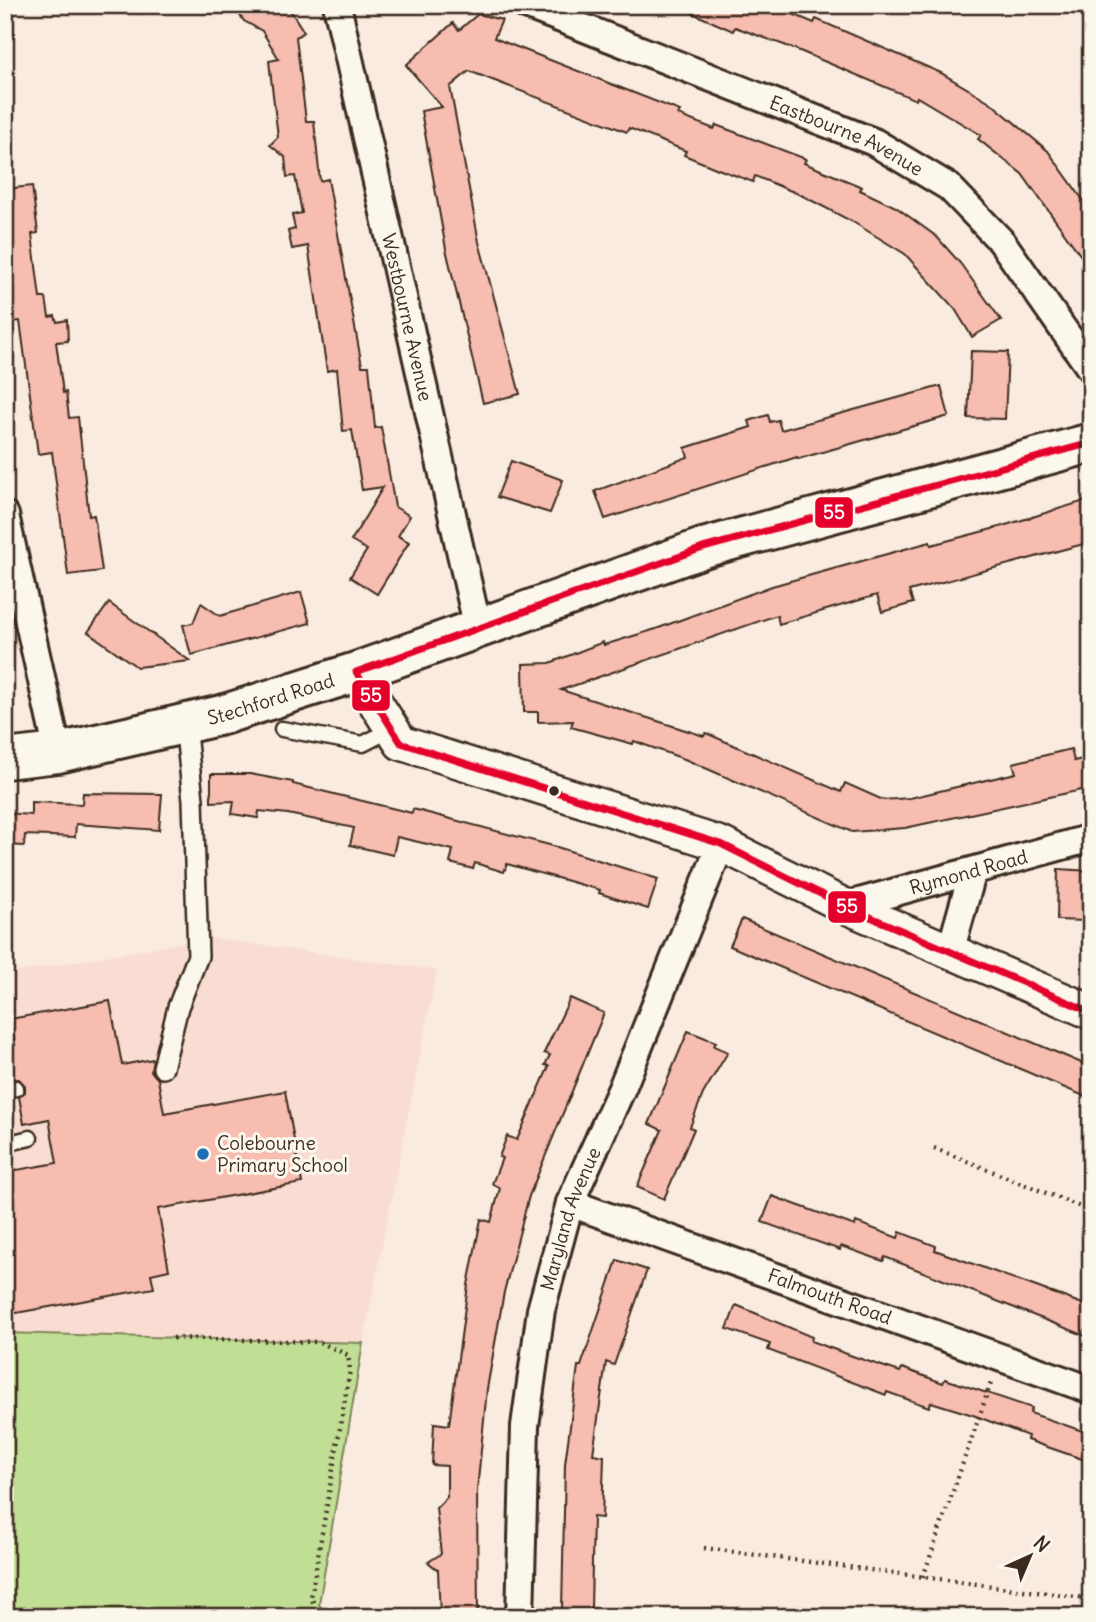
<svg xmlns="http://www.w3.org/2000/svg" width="1096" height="1622" viewBox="0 0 1096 1622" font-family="Delius,sans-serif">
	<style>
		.built { fill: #f9ddd2 }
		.green { fill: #c1de95; stroke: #7e845a; stroke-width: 2 }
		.building { fill: #f7bdb0; stroke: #3b2a1e; stroke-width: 2 }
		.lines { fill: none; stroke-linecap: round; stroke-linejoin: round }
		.service-casing { stroke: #3b2a1e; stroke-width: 19 }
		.pedestrian-casing { stroke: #3b2a1e; stroke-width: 24 }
		.minor-casing { stroke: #3b2a1e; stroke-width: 32 }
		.tertiary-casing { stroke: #3b2a1e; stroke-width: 38 }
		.secondary-casing { stroke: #3b2a1e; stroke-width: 44 }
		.path { stroke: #3b2a1e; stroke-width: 4.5; stroke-dasharray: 2 5; stroke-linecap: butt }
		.service { stroke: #fbf7ec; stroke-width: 14 }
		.pedestrian { stroke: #fbf7ec; stroke-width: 19 }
		.minor { stroke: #fbf7ec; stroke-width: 26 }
		.tertiary { stroke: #fbf7ec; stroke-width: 33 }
		.secondary { stroke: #fbf7ec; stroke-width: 38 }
		.bus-1-casing { stroke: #fbf7ec; stroke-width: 12 }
		.bus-1 { stroke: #e4002b; stroke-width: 7 }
		.bus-dot { fill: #3b2a1e; stroke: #fbf7ec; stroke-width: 2.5 }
		.poi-dot { fill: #1f6fb2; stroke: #fbf7ec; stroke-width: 2.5 }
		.labels { text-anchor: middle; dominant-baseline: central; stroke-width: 6; stroke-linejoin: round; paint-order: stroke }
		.street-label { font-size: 19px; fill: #3b2a1e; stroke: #fbf7ec }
		.poi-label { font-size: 19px; fill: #3b2a1e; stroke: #fbf7ec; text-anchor: start }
		.line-badge { stroke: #fbf7ec; stroke-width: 2.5 }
		.badge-label { font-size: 19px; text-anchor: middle; font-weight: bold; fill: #fff }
	</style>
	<rect width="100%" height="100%" fill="#faebe0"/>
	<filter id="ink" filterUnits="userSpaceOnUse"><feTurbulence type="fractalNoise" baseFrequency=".0143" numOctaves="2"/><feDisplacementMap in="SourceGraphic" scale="14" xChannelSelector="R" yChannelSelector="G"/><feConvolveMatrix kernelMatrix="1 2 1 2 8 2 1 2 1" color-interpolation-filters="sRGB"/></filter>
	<g filter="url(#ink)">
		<polygon class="built" points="201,763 211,938 437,970 363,1343 5,1333 5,974 190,941 177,765"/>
		<polygon class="green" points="5,1333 363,1343 319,1604 326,1617 5,1617"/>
		<g class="building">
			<polygon points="248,5 287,5 304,32 296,37 306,121 314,121 320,181 328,179 362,366 369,366 375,428 381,427 395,507 410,516 398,536 409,542 377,594 350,577 367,550 351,541 383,487 362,490 352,430 343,431 337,369 327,371 308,246 292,249 288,231 295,229 292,215 302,213 295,176 287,177 285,157 270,145 278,137 269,61 279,59 262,31 244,21 237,11"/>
			<polygon points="674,5 771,5 814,23 816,19 941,73 990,102 1048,151 1091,211 1091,270 1022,174 978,139 981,135 917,97 916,100 795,49 735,27 733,31"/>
			<polygon points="478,14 502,20 494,38 680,111 678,115 714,129 716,125 806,159 804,163 862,187 860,190 896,207 937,237 960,263 1001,320 972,337 955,309 905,254 853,222 801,195 755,176 753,182 718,169 684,155 686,151 629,128 627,132 469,71 450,87 479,242 520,394 483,403 446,249 421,111 442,107 406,65 453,23 459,30"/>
			<polygon points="32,186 38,233 32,234 40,298 46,298 49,317 55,316 57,322 67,320 68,341 56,342 63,393 66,392 69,418 78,417 89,516 94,515 102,571 68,575 52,452 38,454 20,321 11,322 5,275 5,189"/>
			<polygon points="971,351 1008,352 1005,419 968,418"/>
			<polygon points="941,386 949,416 798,459 797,457 605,519 595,491 688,457 685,448 751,427 749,421 768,415 770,422 778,420 781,430"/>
			<polygon points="511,461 563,480 550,513 497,497"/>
			<polygon points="1091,499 1091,542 909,591 913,603 882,612 877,595 779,624 777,615 561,690 704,736 706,733 841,792 845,783 883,800 910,798 1016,773 1013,763 1071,749 1074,761 1091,757 1091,788 905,828 852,832 687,760 634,741 633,744 571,727 573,721 538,722 538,712 524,712 523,664 550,663 603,642 604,645 656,629 772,586 930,542 931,545 996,528"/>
			<polygon points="301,592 310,623 191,655 183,625 193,623 201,603 220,616"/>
			<polygon points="109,603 190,661 137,667 88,632"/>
			<polygon points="211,774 250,774 293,782 293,784 412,813 413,809 557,847 658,879 648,909 599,893 600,890 507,864 504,872 475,863 473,869 450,863 453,850 397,837 393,855 350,845 354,828 288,814 259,811 258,818 232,814 234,801 211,802"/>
			<polygon points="83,793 162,794 159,830 76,824 75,837 25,835 24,846 5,845 5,813 31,815 31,802 82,804"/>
			<polygon points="1058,869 1091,871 1091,891 1086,891 1085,921 1057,920"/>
			<polygon points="742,919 1091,1067 1091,1099 730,946"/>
			<polygon points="570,998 604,1013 529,1196 504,1292 487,1389 477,1491 478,1617 440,1617 438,1570 428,1562 441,1554 436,1508 447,1497 447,1466 432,1465 434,1423 449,1425 468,1285 481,1219 491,1222 500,1188 492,1184 502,1158 499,1157 507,1136 517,1140 549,1066 545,1065 550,1055 544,1053"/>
			<polygon points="110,1001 122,1065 153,1059 151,1071 158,1079 164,1113 285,1091 302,1183 158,1209 169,1270 151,1274 154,1288 5,1315 5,1172 57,1163 49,1119 24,1124 19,1097 25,1092 25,1086 19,1079 5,1080 5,1047 15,1045 10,1019"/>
			<polygon points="688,1031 716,1042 714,1046 728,1052 703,1094 690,1127 694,1129 664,1199 637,1187 662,1130 649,1124"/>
			<polygon points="772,1196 855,1226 856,1222 898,1238 900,1232 936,1246 935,1250 1091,1307 1091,1338 885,1257 883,1261 841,1246 840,1250 762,1222"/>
			<polygon points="617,1260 647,1270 614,1365 606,1362 593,1454 604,1456 602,1518 593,1517 591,1610 562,1610 565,1464 578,1366 581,1366"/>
			<polygon points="736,1305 812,1337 811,1341 858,1358 900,1372 902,1368 943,1383 945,1379 1032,1408 1030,1413 1091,1434 1091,1462 1027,1440 1028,1436 973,1415 931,1402 929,1407 887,1392 886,1395 768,1350 770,1344 727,1329"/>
		</g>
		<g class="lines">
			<defs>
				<g id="service">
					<polyline points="282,729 363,744 392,729"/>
					<polyline points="5,1090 16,1088"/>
					<polyline points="5,1144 30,1138"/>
				</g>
				<polyline id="pedestrian" points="163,1068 178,1007 198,956 193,800 185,723"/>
				<g id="minor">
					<path id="s1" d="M337,5L478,629"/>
					<path id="s2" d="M526,5L874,142L949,187L1002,242L1091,369"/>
					<polyline points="5,515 58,753"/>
					<path id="s3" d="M845,906L1091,838"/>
					<polyline points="950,952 973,871"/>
					<path id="s4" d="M570,1203L1091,1390"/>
					<path id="s5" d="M520,1617L525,1426L541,1310L570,1203L622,1088L721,844"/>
				</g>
				<polyline id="tertiary" points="356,672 401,743 721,844 845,906 1091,1012"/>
				<g id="secondary">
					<path id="s6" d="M5,759L58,753L222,715L356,672L703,548L1091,443"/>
				</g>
			</defs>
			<use href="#service" class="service-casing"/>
			<use href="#pedestrian" class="pedestrian-casing"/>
			<use href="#minor" class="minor-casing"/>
			<use href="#tertiary" class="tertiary-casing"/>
			<use href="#secondary" class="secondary-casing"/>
			<g class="path">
				<polyline points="934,1148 1091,1211"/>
				<polyline points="173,1338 319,1342 348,1355 350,1370 311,1597 319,1617"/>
				<polyline points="704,1548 1091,1599"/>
				<polyline points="923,1577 992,1380"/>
			</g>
			<use href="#service" class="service"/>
			<use href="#pedestrian" class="pedestrian"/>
			<use href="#minor" class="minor"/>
			<use href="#tertiary" class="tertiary"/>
			<use href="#secondary" class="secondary"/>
			<defs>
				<polyline id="bus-1" points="1091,443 703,548 356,672 401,743 721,844 845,906 1091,1012"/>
			</defs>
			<use href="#bus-1" class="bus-1-casing"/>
			<use href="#bus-1" class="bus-1"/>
		</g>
	</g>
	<circle class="bus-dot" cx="554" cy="791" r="6"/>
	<circle class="poi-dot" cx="203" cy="1154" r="7"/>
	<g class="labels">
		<g class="street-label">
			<text stroke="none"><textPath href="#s2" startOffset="346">Eastbourne Avenue</textPath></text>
			<text stroke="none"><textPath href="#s1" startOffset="320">Westbourne Avenue</textPath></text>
			<text stroke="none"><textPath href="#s6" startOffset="273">Stechford Road</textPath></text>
			<text stroke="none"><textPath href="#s3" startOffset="128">Rymond Road</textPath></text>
			<text stroke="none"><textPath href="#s5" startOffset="404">Maryland Avenue</textPath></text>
			<text stroke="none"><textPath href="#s4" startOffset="276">Falmouth Road</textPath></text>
		</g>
		<g class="poi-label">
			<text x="217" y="1143">Colebourne<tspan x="217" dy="22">Primary School</tspan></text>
		</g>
	</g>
	<g class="line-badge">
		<rect x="814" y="496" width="40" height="33" rx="7" fill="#e4002b"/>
		<rect x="351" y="679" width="40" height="33" rx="7" fill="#e4002b"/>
		<rect x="827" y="890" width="40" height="34" rx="7" fill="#e4002b"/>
	</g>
	<g class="badge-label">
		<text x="834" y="519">55</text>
		<text x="371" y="702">55</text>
		<text x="847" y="913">55</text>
	</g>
	<rect width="1096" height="1622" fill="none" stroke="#fbf7ec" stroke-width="28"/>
	<rect x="14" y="14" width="1068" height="1594" fill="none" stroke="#3b2a1e" stroke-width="2.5" filter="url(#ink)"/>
	<g transform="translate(1030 1556) rotate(44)" stroke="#fbf7ec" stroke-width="5" paint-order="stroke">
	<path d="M0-5L12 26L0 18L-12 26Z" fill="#3b2a1e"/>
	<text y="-10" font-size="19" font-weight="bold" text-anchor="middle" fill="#3b2a1e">N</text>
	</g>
</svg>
